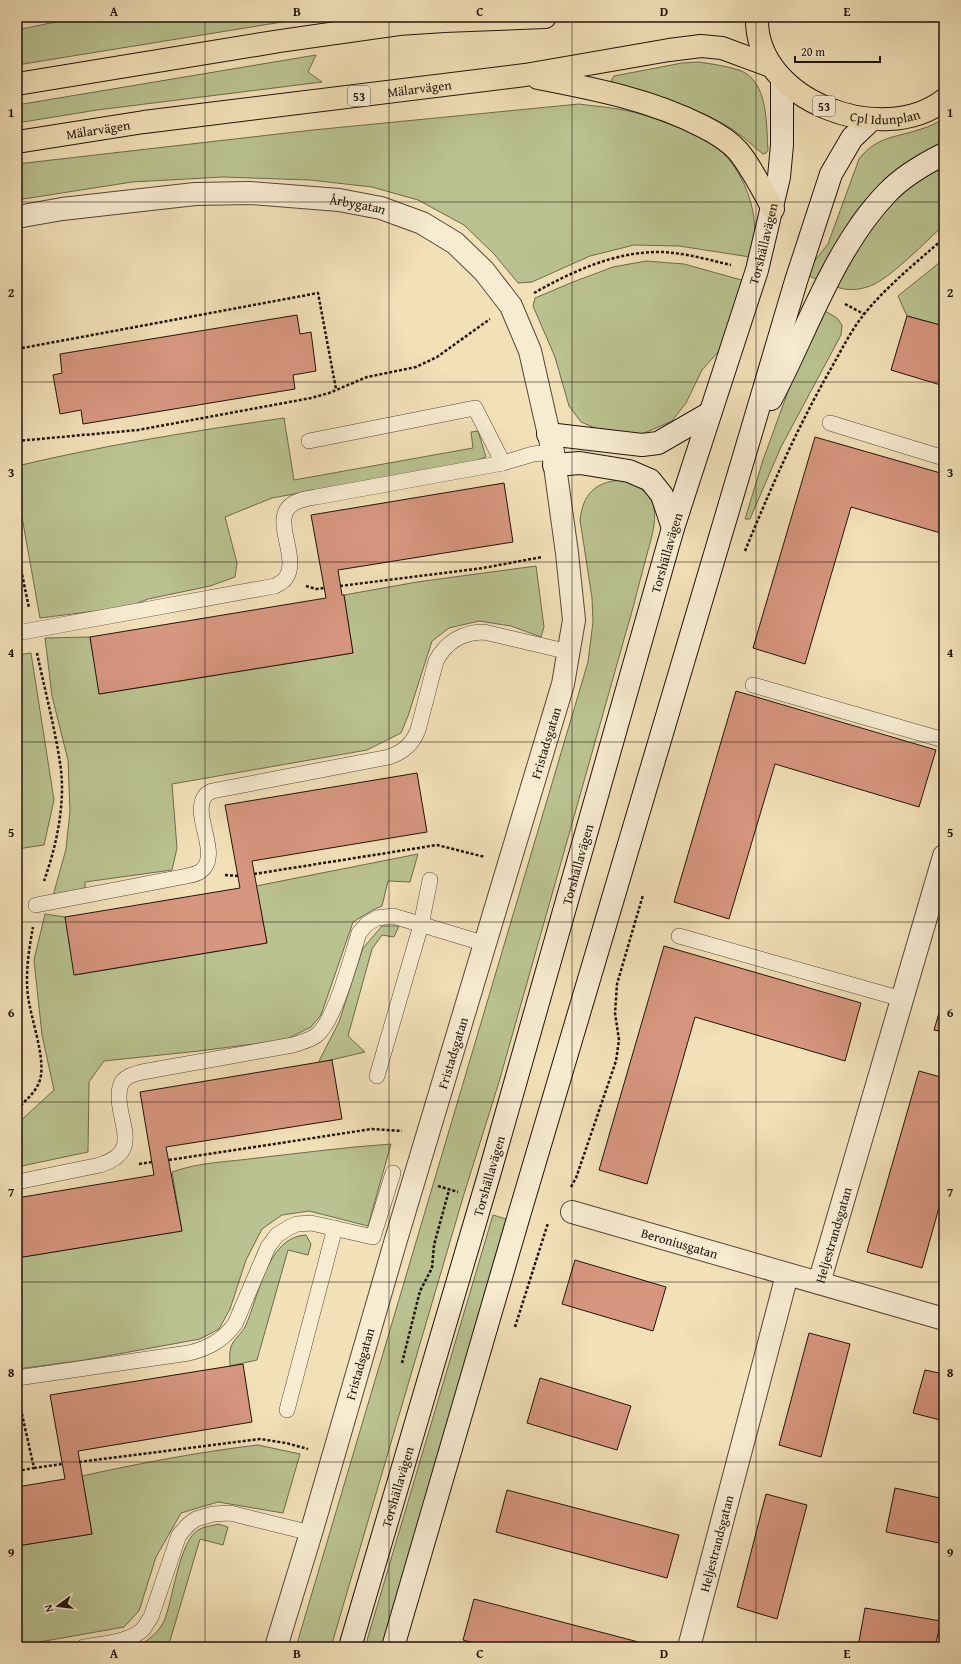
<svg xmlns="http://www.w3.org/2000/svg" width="961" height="1664" viewBox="0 0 961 1664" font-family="'Gentium Book Plus',serif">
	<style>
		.green { fill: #b9c290; stroke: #6c6b4e }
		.building { fill: #d79680; stroke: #1f140b }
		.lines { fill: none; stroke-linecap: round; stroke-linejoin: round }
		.service-casing { stroke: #544736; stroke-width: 16 }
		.minor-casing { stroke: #544736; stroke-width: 24 }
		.secondary-casing { stroke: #1f140b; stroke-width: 24 }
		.primary-casing { stroke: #1f140b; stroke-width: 24 }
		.path { stroke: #1f140b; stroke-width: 2.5; stroke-dasharray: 3 2; stroke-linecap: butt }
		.service { stroke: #f7ebd1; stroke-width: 15 }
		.minor { stroke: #f7ebd1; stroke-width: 22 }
		.secondary { stroke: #f7ebd1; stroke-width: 22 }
		.primary { stroke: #f2e0b8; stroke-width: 22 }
		.grid { fill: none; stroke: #1f140b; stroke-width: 1; stroke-opacity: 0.55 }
		.labels { text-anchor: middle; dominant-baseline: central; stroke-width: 4; stroke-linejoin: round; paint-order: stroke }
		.shield { fill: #f7ebd1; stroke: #605446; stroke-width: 1 }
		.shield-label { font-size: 12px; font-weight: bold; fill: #1f140b }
		.street-label { font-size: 13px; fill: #1f140b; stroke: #f7ebd1 }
		.neatline { fill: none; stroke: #1f140b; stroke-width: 1.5 }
		.grid-label { font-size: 13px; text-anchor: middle; font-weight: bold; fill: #1f140b }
	</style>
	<rect width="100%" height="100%" fill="#f2e0b8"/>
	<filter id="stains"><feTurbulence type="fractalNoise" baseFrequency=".005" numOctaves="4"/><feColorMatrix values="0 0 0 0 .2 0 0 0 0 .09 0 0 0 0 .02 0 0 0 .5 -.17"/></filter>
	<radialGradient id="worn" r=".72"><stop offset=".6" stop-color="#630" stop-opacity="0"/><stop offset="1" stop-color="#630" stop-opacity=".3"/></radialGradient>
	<g class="green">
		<polygon points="79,17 313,17 17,65 17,30"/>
		<polygon points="316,55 308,72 322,82 97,110 17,123 17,105"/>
		<path d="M699,62C712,64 726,66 739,70C769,81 766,124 768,150L766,153L763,154C753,146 743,136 732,129C696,107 656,95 615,84L611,81L614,76L682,63Z"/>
		<path d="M579,104C600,107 623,108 643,115C667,122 707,137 725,155C744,175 758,212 754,239C754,245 751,251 750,257L679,246L634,245L590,256L532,282L518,283L494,254L464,225L418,200L372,187L310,180L223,177L132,182L17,200V164L313,130Z"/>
		<path d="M944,119V142C908,159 875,184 852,217C839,237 829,259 819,280L804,274L828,244L859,159C877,136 895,138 921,129C929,127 936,123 944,119Z"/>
		<path d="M944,164V225C926,241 891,278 870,286C860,290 846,291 837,287C857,249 878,211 913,184C923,177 934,171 944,164Z"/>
		<polygon points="944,259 944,326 907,316 898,296"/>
		<polygon points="646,261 684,264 745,281 726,339 718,352 702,370 686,403 672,421 642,434 602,431 581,422 569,406 555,357 533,306 535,298 573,282 613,267"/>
		<polygon points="825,311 837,318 842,325 841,335 781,447 750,519 745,519 763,460 790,386"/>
		<path d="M284,418L294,480L473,448L471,432L478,431L486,457L475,461L272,498L225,517L237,563L235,577L210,586L148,599L128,607L40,618L17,489V466C105,445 194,431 284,418Z"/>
		<path d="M621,480C664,492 657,519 647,554C643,570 638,587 634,604L499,1082L464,1194L331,1647H296L588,662L593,622L592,598L580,520C583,494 595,482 621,480Z"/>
		<polygon points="536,566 544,627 541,637 511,626 479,621 449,628 432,641 408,716 401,733 367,750 172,784 177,848 172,870 85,882 85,895 53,896 66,849 70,811 68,760 52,696 45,638 90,637 100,694 353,653 344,595 417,582"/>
		<polygon points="31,653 54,800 44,845 17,849 17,655"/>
		<polygon points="418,854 410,882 388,881 382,906 373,910 353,922 321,1015 311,1027 285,1040 199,1051 104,1061 89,1082 88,1152 17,1167 17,1124 54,1090 42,1035 34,960 45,914 65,917 75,975 267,943 256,886"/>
		<polygon points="382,926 399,926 394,937 382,935 372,949 348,1036 365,1052 318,1063 339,1022 363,948"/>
		<path d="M391,1144L368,1226L309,1211L282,1215L262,1229L246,1260L230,1309L219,1329L200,1339L85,1360L17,1369V1258L182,1231L172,1172C200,1162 228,1162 257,1158C302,1153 346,1147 391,1144Z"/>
		<polygon points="493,1215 506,1219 383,1647 365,1647"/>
		<path d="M306,1235L311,1244L308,1255L288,1250L257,1360L230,1366C230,1360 229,1352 231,1347C233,1340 241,1334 245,1327C259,1298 266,1237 306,1235Z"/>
		<path d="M258,1445L300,1454L283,1513L218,1502L181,1513L156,1557L139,1611L124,1627L17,1646V1546L92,1534L82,1476C141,1463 199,1452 258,1445Z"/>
		<path d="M218,1524L228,1527L223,1545L200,1539L169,1644L165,1647H141V1645C150,1638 159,1632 164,1621C173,1601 179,1538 200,1529C205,1526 213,1526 218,1524Z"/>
	</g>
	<g class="building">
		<polygon points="297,315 300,334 311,332 316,371 293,375 295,389 83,424 81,410 60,414 53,375 62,373 60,354"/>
		<polygon points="907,316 944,326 944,386 891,370"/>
		<polygon points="815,437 944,474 944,534 851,507 805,664 753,648"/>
		<polygon points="504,483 513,542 338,570 342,595 344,595 353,653 99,694 90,637 326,598 311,515"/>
		<polygon points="736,691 936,750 919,807 775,764 729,919 674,902"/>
		<polygon points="417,773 427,832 252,861 267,943 74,975 65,917 240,888 225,805"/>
		<polygon points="664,946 861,1003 845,1061 695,1017 647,1184 599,1170"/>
		<polygon points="944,996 944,1032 934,1030"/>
		<polygon points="332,1060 342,1119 166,1147 182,1231 17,1258 17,1198 154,1175 140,1092"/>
		<polygon points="919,1071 944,1078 944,1190 922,1268 867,1252"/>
		<polygon points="575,1260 666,1287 653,1331 562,1304"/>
		<polygon points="809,1333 850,1344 821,1457 779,1445"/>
		<polygon points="243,1364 252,1422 78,1451 92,1534 17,1546 17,1487 65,1479 50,1395"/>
		<polygon points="925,1370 944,1374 944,1421 913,1413"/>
		<polygon points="540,1378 631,1406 617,1450 527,1423"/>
		<polygon points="895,1488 944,1499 944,1544 886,1532"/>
		<polygon points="507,1490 679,1535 667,1578 496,1532"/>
		<polygon points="766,1494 807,1505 777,1619 737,1607"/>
		<polygon points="474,1599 650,1645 649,1647 489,1647 463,1640"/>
		<polygon points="865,1608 941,1621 935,1647 858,1647"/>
	</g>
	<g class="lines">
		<defs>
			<g id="service">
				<polyline points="830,423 944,458"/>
				<polyline points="309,441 475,408 503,463"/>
				<path d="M17,633L275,586C278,584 283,582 285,579C302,558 268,518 294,503C301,499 309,498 316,497L503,463L533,454L553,452"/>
				<polyline points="753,685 944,740"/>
				<path d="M36,905L187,876C192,875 197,874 201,871C222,855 191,815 205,796C206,794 210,792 212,791L389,757C403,752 412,745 418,730L436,661C446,642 463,632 484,632L569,652"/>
				<polyline points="679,936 902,999"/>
				<polyline points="377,1076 421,925 430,880"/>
				<path d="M17,1182L100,1165C140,1152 121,1129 119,1099C119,1093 119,1086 123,1081C128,1075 135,1074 142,1072L293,1045C301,1042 312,1040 318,1034C336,1017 351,958 359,933L367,924L377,918L393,916L486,944"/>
				<path d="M17,1378L189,1353C209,1348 223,1340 235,1324L268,1247L277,1235L290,1227L297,1224L311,1223L373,1237L393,1173"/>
				<polyline points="287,1410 335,1228"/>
				<path d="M84,1647C101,1644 132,1642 144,1628C146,1625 148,1621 151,1617L179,1535L189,1524L196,1519L213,1514L230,1513L311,1533"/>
			</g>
			<g id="minor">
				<path id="s1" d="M17,217L62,209L195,194L250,193L339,200L381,208L422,223L455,243L484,271L511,306L530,351L553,452L567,553L574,620L563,684L395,1243L311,1533L276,1647"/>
				<path id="s2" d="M572,1212L944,1319"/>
				<path id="s3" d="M819,1283L944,856"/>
				<path id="s4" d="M689,1647L787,1275"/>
			</g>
			<g id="secondary">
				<path d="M771,399C807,331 834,248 887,193C903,176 924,164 944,154"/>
				<polyline points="548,434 642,445 658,443 710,413"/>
				<polyline points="554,465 580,463 629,471 650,480 662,495 673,528"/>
				<path id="s5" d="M350,1647L489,1175L673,528L757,270L779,177L782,145V79"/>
				<polyline points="393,1647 520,1212 796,281 831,174 852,138 872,119"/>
			</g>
			<g id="primary">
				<path id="s6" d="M757,17C754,101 883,148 944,100"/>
				<path d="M538,78C595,89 652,100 704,127C716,133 729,141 738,151C752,168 762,189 773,209"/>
				<polyline points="17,84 280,41 399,24 444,21 545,17"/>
				<path id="s7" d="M17,142L144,122L525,75L669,50L701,46L722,48L771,66"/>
			</g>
		</defs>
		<use href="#service" class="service-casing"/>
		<use href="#minor" class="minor-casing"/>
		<use href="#secondary" class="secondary-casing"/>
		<use href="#primary" class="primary-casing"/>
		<g class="path">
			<path d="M534,293C573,271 616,251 662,252C686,253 709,260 731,265"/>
			<polyline points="845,304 864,314"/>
			<polyline points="17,349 318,293 336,389"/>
			<polyline points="17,441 138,430 311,398 329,393 367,377 416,367 437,357 490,319"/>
			<polyline points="17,550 29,608"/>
			<path d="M745,551C771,487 799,424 833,365C843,347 852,329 865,313C888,285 917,262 944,238"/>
			<polyline points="306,586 316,589 324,588"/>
			<polyline points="340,586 483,568 542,557"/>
			<path d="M37,653C45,691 56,732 61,770C65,807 56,847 44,881"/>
			<polyline points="254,874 437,845 485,857"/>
			<polyline points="225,875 238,876"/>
			<path d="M17,1109C27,1099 39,1090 41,1075C44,1053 31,1019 28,996C25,974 29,949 33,927"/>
			<polyline points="169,1160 372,1129 402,1131"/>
			<polyline points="139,1164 152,1162"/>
			<polyline points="438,1186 458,1192"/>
			<polyline points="571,1187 576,1178 616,1061 619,1040 615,1013 617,984 643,895"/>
			<polyline points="515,1327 548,1223"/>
			<polyline points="402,1363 420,1291 432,1268 434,1245 449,1190"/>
			<polyline points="79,1462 260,1439 286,1443 308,1449"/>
			<polyline points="34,1468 62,1464"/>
			<polyline points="17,1471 34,1468 19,1401"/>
		</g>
		<use href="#service" class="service"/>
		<use href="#minor" class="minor"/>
		<use href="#secondary" class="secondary"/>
		<use href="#primary" class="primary"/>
	</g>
	<path class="grid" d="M205,17V1647M389,17V1647M572,17V1647M756,17V1647M17,202H944M17,382H944M17,562H944M17,742H944M17,922H944M17,1102H944M17,1282H944M17,1462H944"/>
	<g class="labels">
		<g class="shield">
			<rect x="348" y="86" width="22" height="20" rx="3"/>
			<rect x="813" y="96" width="22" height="20" rx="3"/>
		</g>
		<g class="shield-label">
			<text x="359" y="96">53</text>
			<text x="824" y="106">53</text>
		</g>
		<g class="street-label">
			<text stroke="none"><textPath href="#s7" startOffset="406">Mälarvägen</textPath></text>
			<text stroke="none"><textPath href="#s6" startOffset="182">Cpl Idunplan</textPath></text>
			<text stroke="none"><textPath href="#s7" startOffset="82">Mälarvägen</textPath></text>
			<text stroke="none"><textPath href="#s1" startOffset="343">Årbygatan</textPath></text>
			<text stroke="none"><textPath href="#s5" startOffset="1463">Torshällavägen</textPath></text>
			<text stroke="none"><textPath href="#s5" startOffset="1139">Torshällavägen</textPath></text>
			<text transform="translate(546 743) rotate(-73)">Fristadsgatan</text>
			<text stroke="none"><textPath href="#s5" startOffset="815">Torshällavägen</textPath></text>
			<text transform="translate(453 1053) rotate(-73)">Fristadsgatan</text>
			<text stroke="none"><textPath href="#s5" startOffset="491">Torshällavägen</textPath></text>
			<text stroke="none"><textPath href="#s3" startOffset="50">Heljestrandsgatan</textPath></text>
			<text stroke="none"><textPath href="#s2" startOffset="112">Beroniusgatan</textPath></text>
			<text transform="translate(360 1364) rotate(-74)">Fristadsgatan</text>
			<text stroke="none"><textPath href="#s5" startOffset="167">Torshällavägen</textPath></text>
			<text stroke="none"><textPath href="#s4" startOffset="107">Heljestrandsgatan</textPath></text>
		</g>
	</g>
	<rect width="961" height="1664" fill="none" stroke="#f2e0b8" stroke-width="44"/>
	<g transform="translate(58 1606) rotate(255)" stroke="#f7ebd1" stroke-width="3" paint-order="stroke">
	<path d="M0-3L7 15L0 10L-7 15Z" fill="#1f140b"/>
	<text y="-6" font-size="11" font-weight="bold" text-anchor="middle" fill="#1f140b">N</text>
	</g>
	<path d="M795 56v6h85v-6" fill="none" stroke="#1f140b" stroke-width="2"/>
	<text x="801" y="56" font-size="12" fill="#1f140b" stroke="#f7ebd1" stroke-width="3" paint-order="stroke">20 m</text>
	<rect x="22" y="22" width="917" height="1620" class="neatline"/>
	<g class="grid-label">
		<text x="114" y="16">A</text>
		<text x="297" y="16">B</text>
		<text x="480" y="16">C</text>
		<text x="664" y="16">D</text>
		<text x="847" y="16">E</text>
		<text x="11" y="117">1</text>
		<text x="950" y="117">1</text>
		<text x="11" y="297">2</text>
		<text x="950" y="297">2</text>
		<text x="11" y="477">3</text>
		<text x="950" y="477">3</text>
		<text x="11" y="657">4</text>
		<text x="950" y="657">4</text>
		<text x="11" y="837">5</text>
		<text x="950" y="837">5</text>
		<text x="11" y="1017">6</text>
		<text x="950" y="1017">6</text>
		<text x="11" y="1197">7</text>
		<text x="950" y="1197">7</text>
		<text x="11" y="1377">8</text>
		<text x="950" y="1377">8</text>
		<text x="11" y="1557">9</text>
		<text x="950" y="1557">9</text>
		<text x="114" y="1658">A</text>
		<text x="297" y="1658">B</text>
		<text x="480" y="1658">C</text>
		<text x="664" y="1658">D</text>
		<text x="847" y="1658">E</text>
	</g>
	<rect width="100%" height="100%" filter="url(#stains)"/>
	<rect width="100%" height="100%" fill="url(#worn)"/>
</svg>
